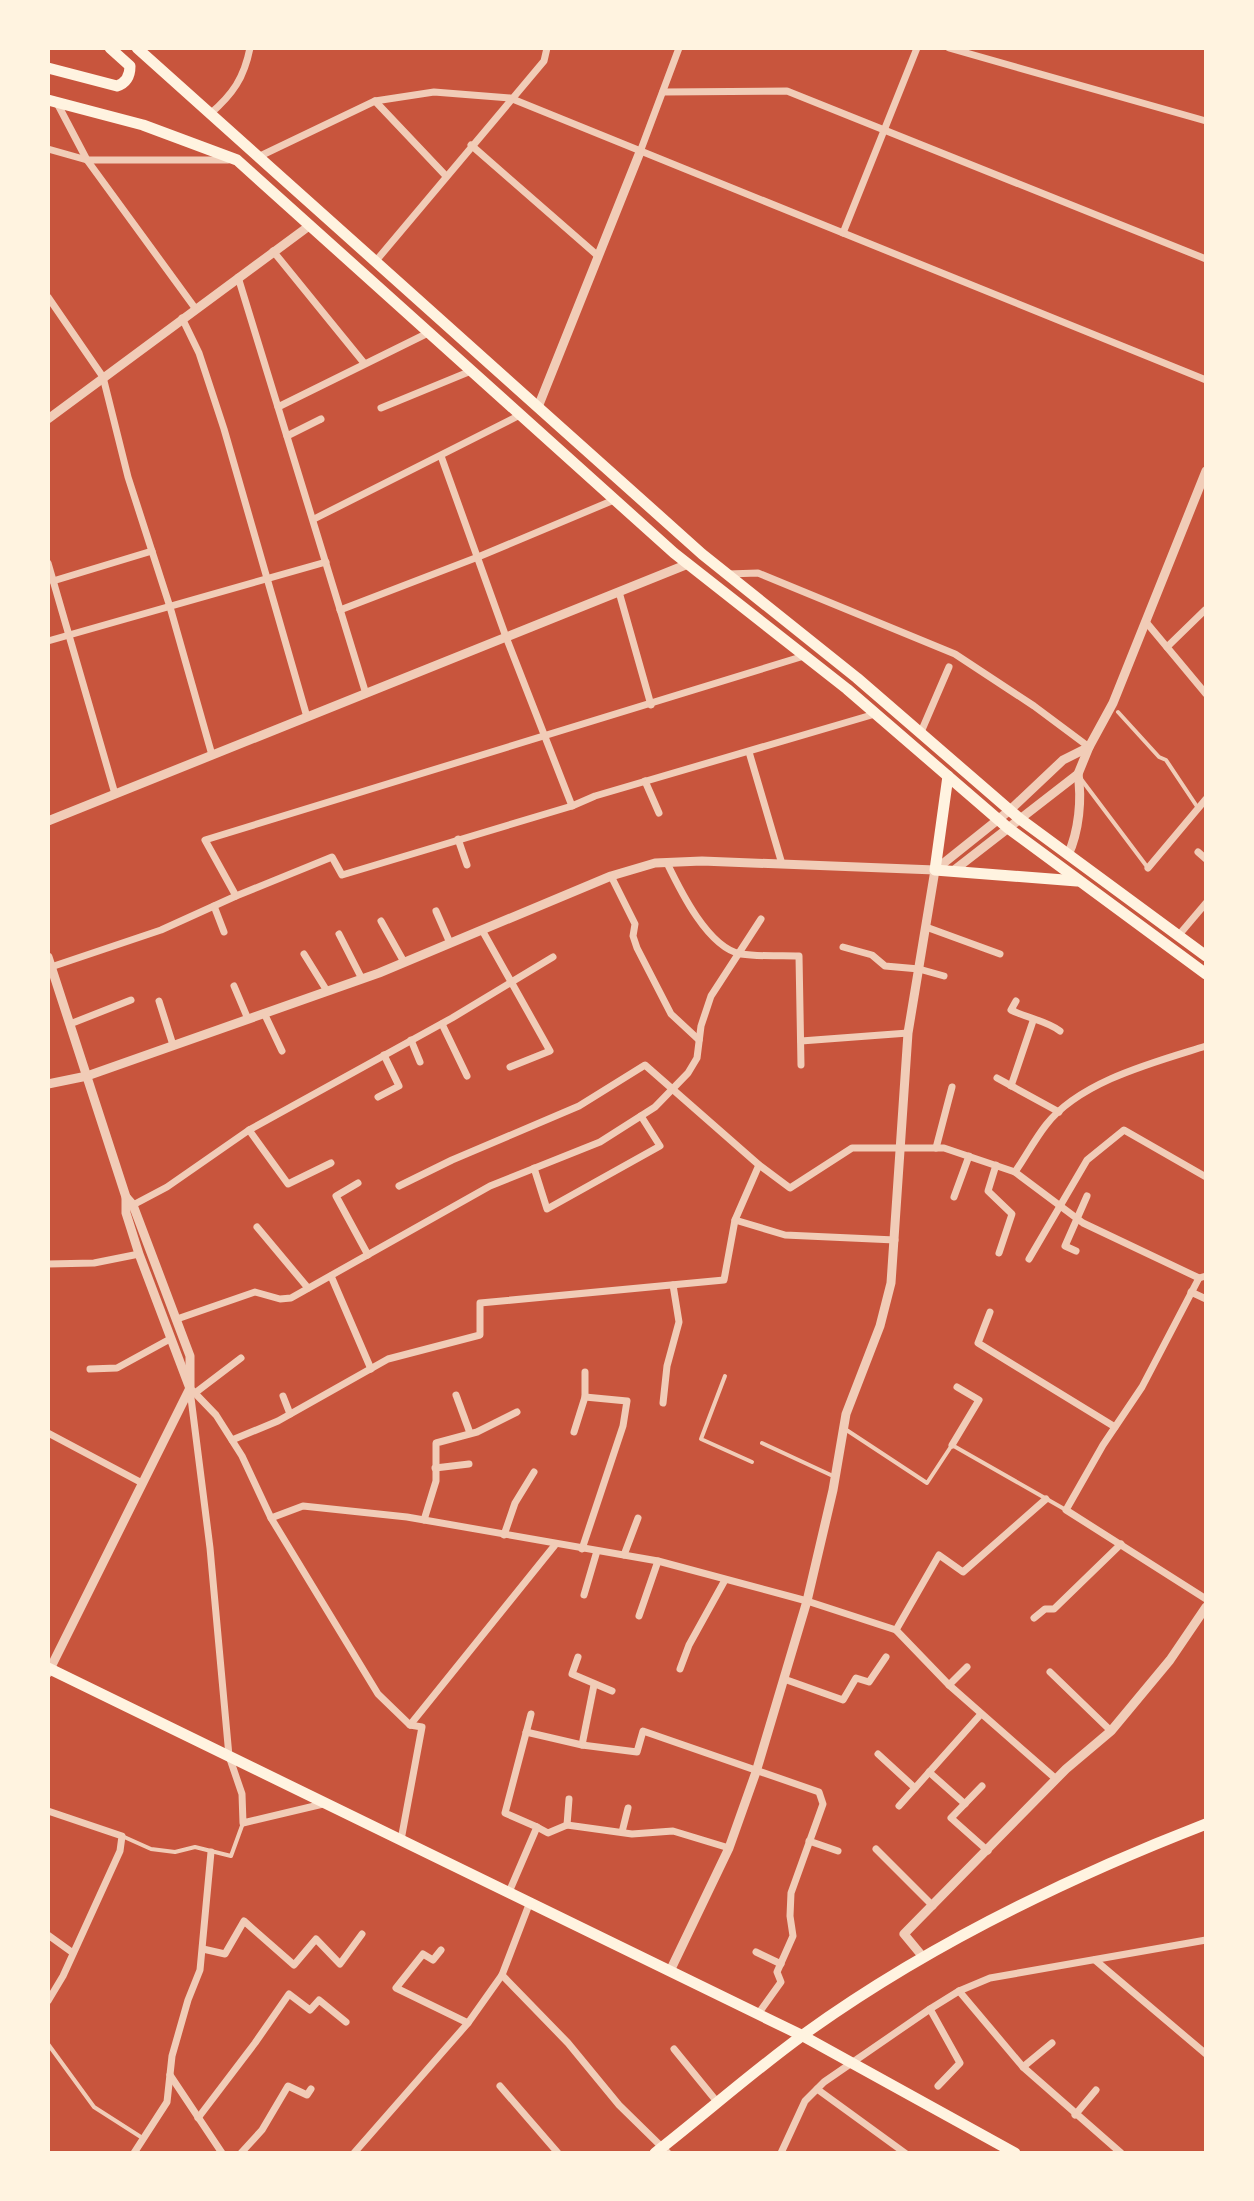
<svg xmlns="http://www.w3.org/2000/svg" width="1254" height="2201" viewBox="0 0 1254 2201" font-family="'Public Sans',sans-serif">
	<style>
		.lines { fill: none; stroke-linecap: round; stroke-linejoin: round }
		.service { stroke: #f1ccb7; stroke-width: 4 }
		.minor { stroke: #f1ccb7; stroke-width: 7 }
		.tertiary { stroke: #f1ccb7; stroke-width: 9 }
		.secondary { stroke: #fff3e0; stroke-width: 11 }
	</style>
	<rect width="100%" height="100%" fill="#c8553d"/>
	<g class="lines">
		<g class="service">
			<polyline points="1118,712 1159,757 1166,760 1198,808"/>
			<polyline points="1081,779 1148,868"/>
			<polyline points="725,1376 701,1439 752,1462"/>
			<polyline points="845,1429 927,1483 952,1445 1066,1510"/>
			<polyline points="762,1443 833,1476"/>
			<polyline points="122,1836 151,1849 175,1852 195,1847 231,1856 243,1823"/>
			<polyline points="48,2044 94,2107 144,2139"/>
		</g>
		<g class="minor">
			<polyline points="949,48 1206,121"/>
			<polyline points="663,92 787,91 1206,259"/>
			<polyline points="375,101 446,176"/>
			<polyline points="57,103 87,160 195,308"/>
			<path d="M210,114C233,94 244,78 250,48"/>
			<polyline points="471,145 598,256"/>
			<polyline points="48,149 87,160 228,160"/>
			<polyline points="640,152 679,48"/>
			<polyline points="258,157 375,101 434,92 510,98 1206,380"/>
			<polyline points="843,233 917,48"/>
			<polyline points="273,251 364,363"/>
			<polyline points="375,262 544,61 547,48"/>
			<polyline points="238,277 366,694"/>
			<polyline points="48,297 103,377 128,477 170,607 212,755"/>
			<polyline points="182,318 199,353 224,429 307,717"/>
			<polyline points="278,407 428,333"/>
			<polyline points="381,408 471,371"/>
			<polyline points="287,436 321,419"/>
			<polyline points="441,456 506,637 572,806"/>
			<polyline points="314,519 520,415"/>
			<polyline points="48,563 115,794"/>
			<polyline points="728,574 758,573 955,654 1034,706 1089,747"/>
			<polyline points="53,581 152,551"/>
			<polyline points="619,592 651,705"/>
			<polyline points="340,610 478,557 614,500"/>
			<polyline points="1146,622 1206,694"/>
			<polyline points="48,641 326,562"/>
			<polyline points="1167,647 1205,610"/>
			<polyline points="921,732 949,667"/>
			<polyline points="749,752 782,864"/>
			<polyline points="645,781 659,813"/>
			<polyline points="458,839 467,865"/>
			<polyline points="1198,852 1206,859"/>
			<path d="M667,863C680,890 708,948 741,954C760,957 780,955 799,956L801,1065"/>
			<polyline points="1148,868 1206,799"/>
			<polyline points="611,876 635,924 633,936 637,948 671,1014 699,1040"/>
			<polyline points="236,896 205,840 804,656"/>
			<polyline points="214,906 224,932"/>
			<polyline points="436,911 450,943"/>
			<polyline points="381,921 404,962"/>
			<polyline points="926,927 1000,954"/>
			<polyline points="482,930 550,1051 510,1067"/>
			<polyline points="339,934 362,979"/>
			<polyline points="1178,936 1206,903"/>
			<polyline points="843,947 872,955 885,966 919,969 944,976"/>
			<polyline points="304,954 327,991"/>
			<polyline points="51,967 161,930 236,896 332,857 342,875 572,806 595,796 875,714"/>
			<polyline points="234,986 248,1019"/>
			<polyline points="159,1001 173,1045"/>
			<path d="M1016,1001L1011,1010C1027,1018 1047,1021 1060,1031"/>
			<polyline points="264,1013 282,1051"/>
			<polyline points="70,1024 131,1000"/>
			<polyline points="442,1024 467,1076"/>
			<polyline points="411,1040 420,1062"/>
			<polyline points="801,1041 908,1033"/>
			<polyline points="997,1078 1059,1112"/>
			<polyline points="1011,1086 1033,1021"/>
			<polyline points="378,1097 399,1086 384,1055"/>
			<polyline points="249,1130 288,1184 331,1163"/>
			<polyline points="936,1148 952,1087"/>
			<polyline points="996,1165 988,1191 1012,1214 999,1253"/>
			<polyline points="534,1168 547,1209 660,1146 641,1116"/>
			<path d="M1015,1172C1026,1156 1035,1139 1046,1125C1080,1081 1155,1062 1206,1046"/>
			<polyline points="358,1183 336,1196 368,1255"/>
			<polyline points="399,1186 452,1160 579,1106 645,1065 759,1165 790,1188 852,1148 944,1148 1015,1172 1083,1223 1199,1278"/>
			<polyline points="954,1197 969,1156"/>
			<polyline points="133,1205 167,1187 249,1130 452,1018 553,957"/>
			<polyline points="735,1220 785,1235 895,1240"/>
			<polyline points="257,1227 308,1288"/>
			<polyline points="1076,1251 1065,1246 1087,1196"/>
			<polyline points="1029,1259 1087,1160 1124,1130 1206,1177"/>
			<polyline points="48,1264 94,1263 139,1254"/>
			<polyline points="331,1276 371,1369"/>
			<polyline points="1206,1276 1199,1278 1142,1387 1103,1445 1066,1510 1206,1599"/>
			<polyline points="1191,1292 1206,1299"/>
			<polyline points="990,1312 978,1343 1115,1427"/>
			<polyline points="177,1319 255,1292 280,1299 291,1298 490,1186 600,1142 655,1107 688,1073 697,1058 701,1026 711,996 761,919"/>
			<polyline points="90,1369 117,1368 170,1339"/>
			<polyline points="190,1388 216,1415 242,1456 271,1518 378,1694 410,1725 422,1727 401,1840"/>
			<polyline points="190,1390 210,1548 229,1756 242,1794 243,1823 323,1804"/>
			<polyline points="195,1393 241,1358"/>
			<polyline points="456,1395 470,1433"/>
			<polyline points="283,1396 290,1414"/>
			<polyline points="663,1403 667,1366 679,1322 673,1285"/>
			<polyline points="574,1432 585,1397 585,1372"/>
			<polyline points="48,1433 142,1483"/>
			<polyline points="232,1440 278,1421 388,1359 480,1335 480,1303 724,1280 735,1220 759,1165"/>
			<polyline points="952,1445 979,1400 957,1387"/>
			<polyline points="435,1468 469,1464"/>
			<polyline points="271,1518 303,1506 407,1517 658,1561 807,1601 896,1630 949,1685 1056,1779"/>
			<polyline points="424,1520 436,1481 436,1443 477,1432 517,1412"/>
			<polyline points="504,1535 515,1503 534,1472"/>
			<polyline points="582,1549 623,1426 627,1401 585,1397"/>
			<polyline points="624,1555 638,1518"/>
			<polyline points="584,1595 597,1551"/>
			<polyline points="639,1616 658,1561"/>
			<polyline points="1034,1618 1045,1609 1054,1609 1121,1544"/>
			<polyline points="896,1630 939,1555 963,1572 1046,1499"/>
			<polyline points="578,1657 572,1674 612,1691"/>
			<polyline points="680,1669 689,1645 725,1580"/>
			<polyline points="1050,1672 1111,1731"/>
			<polyline points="784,1679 843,1700 856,1678 869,1682 886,1657"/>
			<polyline points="949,1685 967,1667"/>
			<polyline points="410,1725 555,1545"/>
			<polyline points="526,1732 582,1745 637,1752 643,1731 819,1792 823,1804 791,1893 790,1916 793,1936 777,1972 781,1982 758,2014"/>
			<polyline points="582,1745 594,1685"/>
			<polyline points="878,1754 915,1788"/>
			<polyline points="929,1772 965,1804"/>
			<polyline points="982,1786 951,1818 988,1851"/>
			<polyline points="899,1806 981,1714"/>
			<polyline points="48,1811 122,1836 120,1851 63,1976 48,2001"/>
			<polyline points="567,1825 569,1799"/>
			<polyline points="537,1827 548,1833 567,1825 632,1834 673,1831 729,1848"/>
			<polyline points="622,1832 628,1808"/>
			<polyline points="809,1841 838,1851"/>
			<polyline points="876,1849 933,1906"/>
			<polyline points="509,1892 537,1827 505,1813 531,1714"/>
			<polyline points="48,1935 73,1953"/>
			<polyline points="203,1949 225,1954 244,1921 294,1965 316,1939 340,1964 362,1934"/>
			<polyline points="441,1950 433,1960 423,1954 396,1988 468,2023"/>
			<polyline points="756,1952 781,1964"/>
			<polyline points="1095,1960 1206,2054"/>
			<polyline points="502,1975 568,2043 619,2105 668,2153"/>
			<polyline points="959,1991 1023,2067 1121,2153"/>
			<polyline points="930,2009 960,2063 938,2086"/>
			<polyline points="674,2049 718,2103"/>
			<polyline points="1023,2067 1052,2043"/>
			<polyline points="170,2075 222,2153"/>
			<polyline points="500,2086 558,2153"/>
			<polyline points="817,2089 905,2153"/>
			<polyline points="1075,2115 1096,2090"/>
			<polyline points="198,2118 255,2043 289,1994 310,2010 319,2000 346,2022"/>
			<polyline points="134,2153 167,2102 172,2056 188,2000 200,1970 211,1852"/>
			<polyline points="241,2153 262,2130 288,2086 307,2095 311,2089"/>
			<polyline points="354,2153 468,2023 502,1975 530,1902"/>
			<polyline points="781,2153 805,2101 824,2082 930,2009 959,1991 990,1978 1206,1940"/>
		</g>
		<g class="tertiary">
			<polyline points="538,407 640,152"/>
			<polyline points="48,419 309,226"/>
			<polyline points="48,821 688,564"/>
			<path d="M1068,855C1079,831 1082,799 1078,774"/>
			<polyline points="953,871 1078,774 1089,747 1113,703 1206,471"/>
			<polyline points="48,957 126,1197 126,1213 139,1254 189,1386"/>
			<polyline points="48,1084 87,1076 379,973 611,876 655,863 702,861 935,870 1010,810 1063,760 1089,747"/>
			<polyline points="48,1673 190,1388 190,1356 133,1205 126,1197"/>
			<polyline points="923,1957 904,1934 1066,1769 1111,1731 1170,1660 1206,1607"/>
			<polyline points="670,1971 729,1848 756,1772 807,1601 833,1490 846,1414 880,1326 891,1283 908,1033 935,870"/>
		</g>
		<g class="secondary">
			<polyline points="137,48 702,554 857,678 1020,819 1206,956"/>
			<path d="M48,68L117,86C126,83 130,76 130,66L110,48"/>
			<polyline points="48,100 143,125 237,160 674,553 847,689 1008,828 1206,974"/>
			<polyline points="948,776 935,870 1077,881"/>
			<polyline points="48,1668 803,2036 1015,2153"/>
			<path d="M655,2153C705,2114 752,2072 803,2035C926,1946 1064,1879 1206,1824"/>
		</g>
	</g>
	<rect width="1254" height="2201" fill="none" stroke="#fff3e0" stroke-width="100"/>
</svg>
